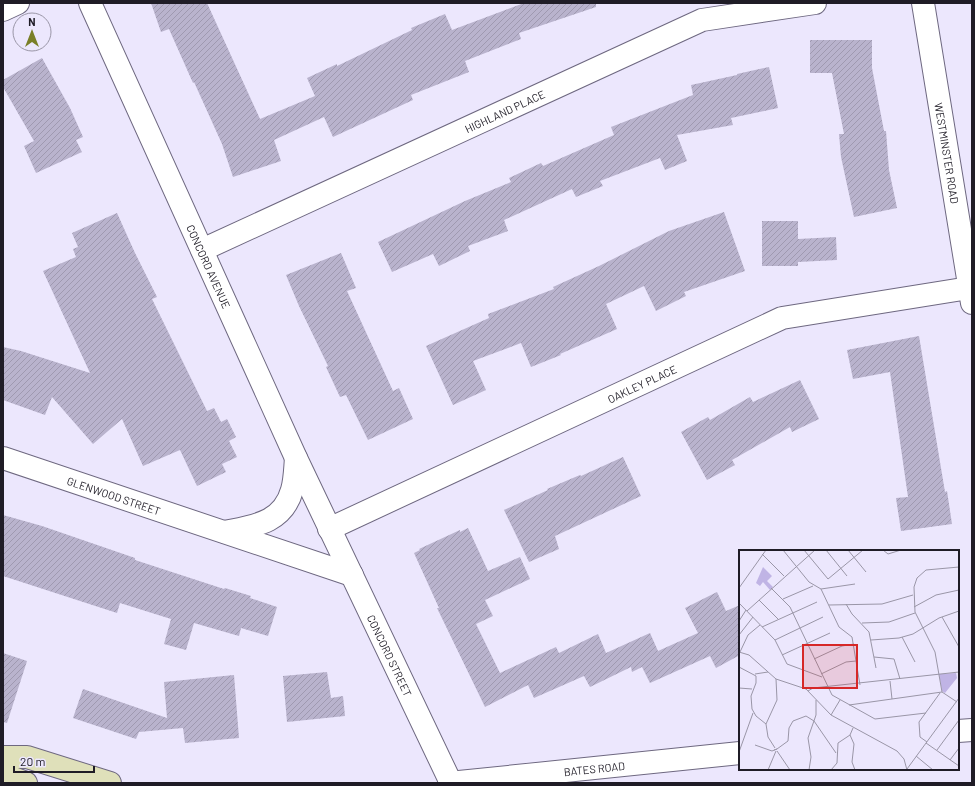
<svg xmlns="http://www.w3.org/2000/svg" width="975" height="786" viewBox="0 0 975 786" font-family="Barlow,sans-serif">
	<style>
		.building { fill: url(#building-hatch) }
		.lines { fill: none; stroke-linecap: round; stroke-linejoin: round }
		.minor-casing { stroke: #6e6880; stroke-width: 24 }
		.tertiary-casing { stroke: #6e6880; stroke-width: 24 }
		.secondary-casing { stroke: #6e6880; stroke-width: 24 }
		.minor { stroke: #fff; stroke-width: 22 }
		.tertiary { stroke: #fff; stroke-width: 22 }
		.secondary { stroke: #dfe0ba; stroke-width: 22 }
		.labels { text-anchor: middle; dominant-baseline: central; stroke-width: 4; stroke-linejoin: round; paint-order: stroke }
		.street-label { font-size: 11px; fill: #1f1c26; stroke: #ece7fd }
		.inset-road { fill: none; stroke: #9a96a7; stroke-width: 1 }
		.view { fill: #d62828; fill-opacity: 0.15; stroke: #d62828; stroke-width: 2 }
		.inset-edge { fill: none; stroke: #1f1c26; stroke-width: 2 }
	</style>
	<defs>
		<pattern id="building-hatch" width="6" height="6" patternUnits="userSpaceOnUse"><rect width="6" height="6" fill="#b9b3cd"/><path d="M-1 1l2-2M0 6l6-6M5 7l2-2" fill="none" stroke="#9f99b0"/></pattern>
	</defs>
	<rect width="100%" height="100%" fill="#ece7fd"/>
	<g class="building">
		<polygon points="151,3 207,3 260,119 315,96 307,78 337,64 337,66 412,30 411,28 445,14 452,30 524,3 596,3 596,7 519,33 521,39 465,61 469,72 411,95 413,100 333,137 324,117 274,140 281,161 233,177 222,144 194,82 193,83 169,29 161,32"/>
		<polygon points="810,40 872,40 872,68 884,131 886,131 889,170 897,208 854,217 841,157 839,134 844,134 832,73 810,73"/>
		<polygon points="42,58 70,108 83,137 76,140 82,152 36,173 24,146 34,141 3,87 3,80"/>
		<polygon points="769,67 778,108 731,118 733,125 677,135 687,161 665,170 660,158 600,181 603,186 576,197 572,189 504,220 508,231 468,246 470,251 439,266 433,254 392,272 378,242 465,201 511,182 509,178 541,163 543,166 614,135 611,127 693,95 691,85 737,75 737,74"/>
		<polygon points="724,212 745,271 684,292 686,296 656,311 644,286 606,304 617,329 560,354 561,355 531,367 521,343 473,361 486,390 453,405 426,346 489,318 488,314 554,289 553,287 599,266 669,231"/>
		<polygon points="117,213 135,253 157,297 152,299 207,411 214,408 221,422 227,419 236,437 229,441 237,457 222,464 226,472 197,486 180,450 143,466 122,419 93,444 52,397 45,415 3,400 3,347 21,351 90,373 43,271 76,257 73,249 78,247 72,233"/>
		<polygon points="762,221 798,221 798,239 836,237 837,260 798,262 798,266 762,266"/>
		<polygon points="341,253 356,288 347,291 393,391 399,388 413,419 368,440 346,395 340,397 326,367 328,366 299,306 286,275"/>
		<polygon points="919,336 945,492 947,491 952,524 901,531 896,498 908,497 890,372 853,379 847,350"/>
		<polygon points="800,380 819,419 792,432 790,427 732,460 735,465 707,480 681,432 708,417 710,420 750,397 753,402"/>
		<polygon points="623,457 641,496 555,536 559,549 529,562 504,510 548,490 547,489 580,475 581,476"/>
		<polygon points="3,515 42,526 135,558 135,560 224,589 225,588 251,596 250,598 277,607 268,636 241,628 239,636 194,623 186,650 164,644 171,619 120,603 117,613 3,576"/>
		<polygon points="468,528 488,571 520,557 530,579 485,600 493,616 476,624 500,673 556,647 559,653 598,634 606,653 650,633 658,651 698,633 685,608 717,592 726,611 740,605 740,655 716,668 710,656 650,683 642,667 632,672 631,667 590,687 584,676 534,698 528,685 485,707 437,608 439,608 414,553 420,550 419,549 460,530 460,532"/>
		<polygon points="3,653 27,661 7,723 3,722"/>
		<polygon points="327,672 331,698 343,696 345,716 287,722 283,676"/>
		<polygon points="234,675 239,738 185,743 183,728 139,732 136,739 73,718 83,689 167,718 164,682"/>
	</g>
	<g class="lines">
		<defs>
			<g id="minor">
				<path id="s1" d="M90,3L296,458L451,783"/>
				<path id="s2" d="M923,3L972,303"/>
				<polyline points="3,10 18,3"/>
				<path id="s3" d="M202,250L702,20L815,3"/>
				<path id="s4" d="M3,458L352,575"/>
				<path id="s5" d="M329,529L782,318L969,288"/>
				<path d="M225,532C254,526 283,523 292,490C295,480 295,469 296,458"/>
			</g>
			<g id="tertiary">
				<polyline points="958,731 972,730"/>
				<path id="s6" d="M449,783L740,753"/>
			</g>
			<g id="secondary">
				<polyline points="3,757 27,757 110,783"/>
				<polyline points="3,774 26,783"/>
			</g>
		</defs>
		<use href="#minor" class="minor-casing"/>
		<use href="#tertiary" class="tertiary-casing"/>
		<use href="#secondary" class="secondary-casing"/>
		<use href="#minor" class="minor"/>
		<use href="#tertiary" class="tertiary"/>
		<use href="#secondary" class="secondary"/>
	</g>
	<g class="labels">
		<g class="street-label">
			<text stroke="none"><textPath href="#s3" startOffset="333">HIGHLAND PLACE</textPath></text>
			<text stroke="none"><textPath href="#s2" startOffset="152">WESTMINSTER ROAD</textPath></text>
			<text stroke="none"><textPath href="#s1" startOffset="289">CONCORD AVENUE</textPath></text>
			<text stroke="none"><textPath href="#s5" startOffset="345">OAKLEY PLACE</textPath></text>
			<text stroke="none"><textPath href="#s4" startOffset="117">GLENWOOD STREET</textPath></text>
			<text stroke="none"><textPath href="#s1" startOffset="718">CONCORD STREET</textPath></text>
			<text stroke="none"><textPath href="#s6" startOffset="146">BATES ROAD</textPath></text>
		</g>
	</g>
	<g transform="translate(739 550)">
		<rect width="220" height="220" fill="#ece7fd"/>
		<path d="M24,17L33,26L28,31L34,37L31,40L24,32L21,36L17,33ZM217,123L218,128L206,143L203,141L200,124Z" fill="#c0b4e5"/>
		<path class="inset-road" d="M44,0L70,32L82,39L100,77L113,87L121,135M65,0L89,29L124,0M87,0L108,26M109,0L127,22M144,0L149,4L162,0M23,4L45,26M0,38L27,0M32,38L51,57L93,145L136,169L187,163M82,39L116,34M44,49L74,36M20,50L40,70M0,53L36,90L48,114L83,127M107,54L113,64L130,82L137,118M90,55L143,54L174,45M175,57L197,45L220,40M8,61L76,0M203,67L220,97M0,71L7,60M123,73L150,72L176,63M23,77L78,52M0,85L14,67M163,87L176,112M36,90L84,67M132,90L160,88L174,84L200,68L220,61M0,102L10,105L37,129L67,139L92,165L158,201L165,209L168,220M1,102L9,85L21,75M43,105L91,83M135,107L155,109L161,129M75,109L103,96L115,94M0,117L17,126V133L12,146L13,159L17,166L27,174M16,124L29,122M82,124L107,112L117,111M151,131L153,149M0,138L13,139M69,141L74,138L220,122M203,142L196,102L176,62L175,37L178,28L187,20L220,17M110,155L203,142L218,152M92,165L101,150M111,185L115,194L113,212L116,220M188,192L181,187L180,172L201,143M187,193L220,216M16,195L33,201L38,199L35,200M36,198L29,187L27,174L38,150L37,129M38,199L49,191L50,178L54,171L67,166L75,171L97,203M198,200L220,170M38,201L51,220M0,202L14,163M177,206L194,220M211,210L220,198M168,219L220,148M29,220L37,201M70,220L72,207L69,188L77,165V150M92,220L98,213L99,193L111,185L114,178"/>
		<path class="view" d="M64,95H118V138H64Z"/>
		<rect width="220" height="220" class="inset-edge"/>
	</g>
	<rect width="975" height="786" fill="none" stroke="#1f1c26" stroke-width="8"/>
	<g transform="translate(32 32)"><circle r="19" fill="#ece7fd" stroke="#9a96a7"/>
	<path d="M0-3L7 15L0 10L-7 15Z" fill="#7a7f28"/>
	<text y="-6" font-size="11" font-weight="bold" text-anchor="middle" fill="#1f1c26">N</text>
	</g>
	<path d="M14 766v6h80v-6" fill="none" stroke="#1f1c26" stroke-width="2"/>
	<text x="20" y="766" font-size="12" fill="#1f1c26" stroke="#ece7fd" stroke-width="3" paint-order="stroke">20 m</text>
</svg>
